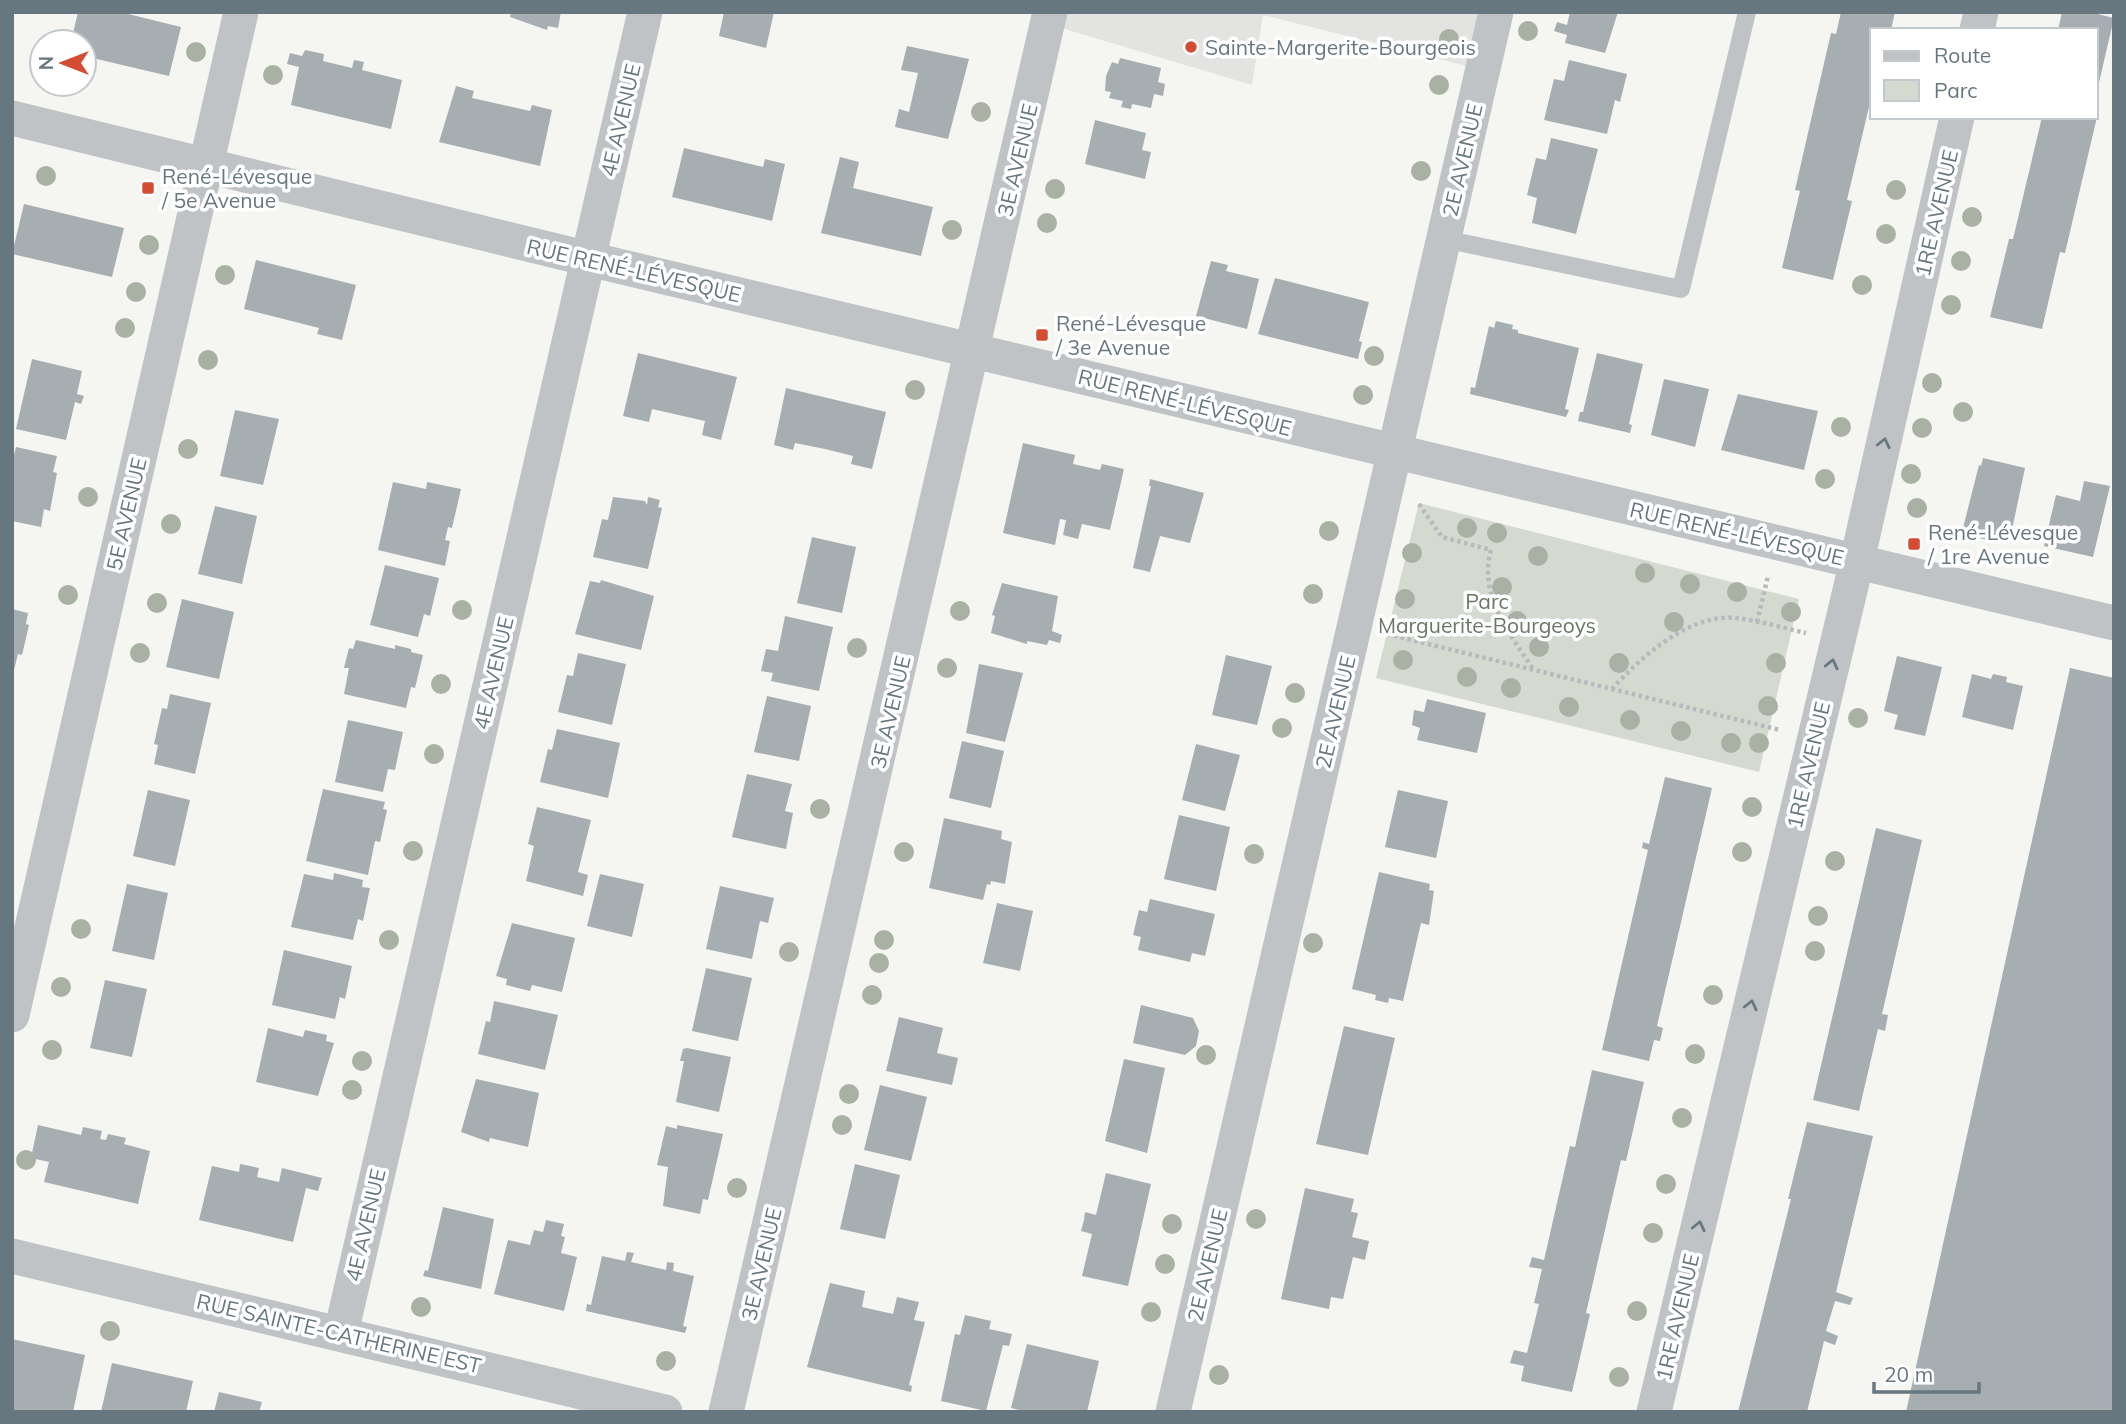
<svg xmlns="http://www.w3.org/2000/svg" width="2126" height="1424" viewBox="0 0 2126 1424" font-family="Mulish,sans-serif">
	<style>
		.built { fill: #e3e4e2 }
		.green { fill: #d5dad1 }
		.building { fill: #a7aeb2 }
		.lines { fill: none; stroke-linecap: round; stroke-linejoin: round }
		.path { stroke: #b7babc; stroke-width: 4.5; stroke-dasharray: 3.5 3.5; stroke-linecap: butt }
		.service { stroke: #bfc3c6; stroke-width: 18 }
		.minor { stroke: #bfc3c6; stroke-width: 35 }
		.tree { fill: #a9b0a4 }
		.oneway { stroke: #677780 }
		.poi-dot { fill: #d44d33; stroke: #fff; stroke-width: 2.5 }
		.labels { text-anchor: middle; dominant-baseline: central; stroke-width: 7; stroke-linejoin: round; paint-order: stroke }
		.poi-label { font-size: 21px; fill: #677780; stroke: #fff; text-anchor: start }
		.street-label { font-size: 21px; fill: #677780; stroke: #fff }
		.park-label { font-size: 21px; fill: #6a7865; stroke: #fff }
	</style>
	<rect width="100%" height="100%" fill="#f5f5f2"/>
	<polygon class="built" points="1050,12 1496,12 1483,70 1263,15 1252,85 1048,24"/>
	<polygon class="green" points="1419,503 1799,599 1759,772 1376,678"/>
	<g class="building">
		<polygon points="78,12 120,12 181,27 169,76 84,56 84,42 71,42"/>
		<polygon points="511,12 561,12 558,28 548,26 547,30 510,17"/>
		<polygon points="724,12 774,12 766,48 719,36"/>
		<polygon points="1570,12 1618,12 1605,53 1565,43 1567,35 1554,31 1557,22 1567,25"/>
		<polygon points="1841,12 1895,12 1891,30 1872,30 1872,94 1847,200 1852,201 1833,280 1782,268 1800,191 1795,190 1813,111 1831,33 1836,34"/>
		<polygon points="2062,12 2089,12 2114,18 2097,91 2096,30 2058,30"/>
		<polygon points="907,46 969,59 948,139 895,127 899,109 909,112 918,73 901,70"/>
		<polygon points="305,50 324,54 323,61 352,68 354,60 364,62 362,70 402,80 391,129 291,105 299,67 287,64 290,53 302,56"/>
		<polygon points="1120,58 1161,68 1158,82 1165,84 1163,96 1154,94 1151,108 1132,104 1131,109 1121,107 1123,101 1109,98 1111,92 1105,91 1106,76 1112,62 1118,64"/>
		<polygon points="1569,60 1627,74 1620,102 1615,100 1607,134 1544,120 1554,79 1564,81"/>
		<polygon points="456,86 474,91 472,98 530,111 532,105 552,110 540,166 439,142"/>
		<polygon points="2042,117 2097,117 2065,253 2060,252 2042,329 1990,317 2009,239 2013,239"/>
		<polygon points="1095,120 1146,133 1142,150 1151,152 1145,179 1085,164"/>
		<polygon points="1551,138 1598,149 1576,234 1532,223 1537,198 1527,195 1536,158 1546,160"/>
		<polygon points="684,148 763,167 765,159 785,164 772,221 672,197"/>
		<polygon points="840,157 859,162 853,188 933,207 921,256 821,233"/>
		<polygon points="24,204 124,228 112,277 12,254"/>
		<polygon points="256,260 356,285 342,340 317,334 319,328 244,309"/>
		<polygon points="1211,261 1228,265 1226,271 1259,279 1247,329 1196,316"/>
		<polygon points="1275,278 1369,302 1359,341 1362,342 1358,359 1258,334"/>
		<polygon points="1496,321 1513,325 1512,329 1518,330 1518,333 1579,348 1565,409 1569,410 1566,417 1470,394 1471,387 1475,388 1489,326 1494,328"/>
		<polygon points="638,353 737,377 721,440 702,435 705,421 652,409 649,422 623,416"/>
		<polygon points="1597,353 1643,364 1629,424 1632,425 1630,433 1578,421 1580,412 1583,412"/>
		<polygon points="32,359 82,371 77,394 84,396 81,404 75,402 66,440 16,429"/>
		<polygon points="1664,379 1709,389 1695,447 1651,435"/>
		<polygon points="786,388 886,412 872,469 851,464 853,456 825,449 795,443 793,450 774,445"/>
		<polygon points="1738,394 1818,411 1804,470 1721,450"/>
		<polygon points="235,410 279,419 263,485 220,476"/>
		<polygon points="1023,443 1075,455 1073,464 1100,470 1102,464 1124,469 1110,530 1082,524 1078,539 1063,535 1066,520 1060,519 1055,545 1003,533"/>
		<polygon points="16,447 57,456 53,472 57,473 50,511 44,509 41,527 12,521 12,463"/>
		<polygon points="1983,458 2025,468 2010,539 1994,535 1992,541 1979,538 1980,532 1963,528 1979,465 1981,466"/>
		<polygon points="1150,479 1204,493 1190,543 1160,536 1150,572 1133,568 1151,486 1149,486"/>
		<polygon points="2084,481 2110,486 2093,557 2044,546 2056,495 2080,501"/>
		<polygon points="393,482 426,489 427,482 461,489 452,528 448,527 445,540 450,541 445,566 378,550"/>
		<polygon points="613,497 645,501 647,505 648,497 660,500 658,507 662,508 648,569 593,557 602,519 608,520"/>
		<polygon points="215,506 257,516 242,584 198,574"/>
		<polygon points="812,537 856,547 842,613 797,603"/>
		<polygon points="385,565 439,578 430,616 424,614 418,637 370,625"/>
		<polygon points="601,580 654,596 641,650 575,634 590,581 600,583"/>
		<polygon points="1002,583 1058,596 1052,631 1062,635 1060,643 1049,640 1047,645 1027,641 1027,644 991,633 995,616 992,615"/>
		<polygon points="182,599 234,612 219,679 166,667"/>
		<polygon points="12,609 28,613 26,624 29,625 22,655 18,654 13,674"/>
		<polygon points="785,616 833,627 819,691 771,681 773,673 761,671 766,649 778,651"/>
		<polygon points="356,640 395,649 395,645 411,649 411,652 423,655 415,688 411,687 406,708 344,694 349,668 344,668 349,648 353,649"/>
		<polygon points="578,653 626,664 612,725 558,712 567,675 573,676"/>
		<polygon points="1226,655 1272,666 1257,725 1212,715"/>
		<polygon points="1897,656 1942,667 1925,736 1894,729 1898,715 1884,711"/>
		<polygon points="979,664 1023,673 1005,742 966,733"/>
		<polygon points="2070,668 2114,678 2114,1412 1906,1412"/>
		<polygon points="1972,674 1991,679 1993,674 2007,677 2006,682 2023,686 2013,730 1962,717"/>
		<polygon points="170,694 211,703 195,774 154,764 158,745 154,744 162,708 167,709"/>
		<polygon points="767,696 811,706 799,761 754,752"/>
		<polygon points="1427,699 1486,713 1477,753 1417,740 1420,728 1412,725 1414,710 1424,712"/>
		<polygon points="348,720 403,732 395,770 388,769 383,792 335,782"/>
		<polygon points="557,729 620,743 608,798 540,782 548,749 552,750"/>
		<polygon points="962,741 1004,751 991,808 949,798"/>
		<polygon points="1196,744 1240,755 1225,811 1182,800"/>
		<polygon points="747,774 792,784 785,811 793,813 786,849 732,837"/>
		<polygon points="1665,777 1712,788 1657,1026 1663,1028 1660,1041 1654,1040 1649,1061 1602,1050 1648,850 1642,848 1643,842 1649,844"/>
		<polygon points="323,789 385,802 383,809 387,810 380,842 375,841 368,875 306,861"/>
		<polygon points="148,790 190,800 175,866 133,856"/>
		<polygon points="1398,790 1448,801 1436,858 1385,847"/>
		<polygon points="537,807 591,820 578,872 588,875 583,896 526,881 534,846 528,844"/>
		<polygon points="1179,815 1230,827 1216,891 1164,879"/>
		<polygon points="944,818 1002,831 1001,839 1012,842 1005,884 991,881 990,885 987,884 983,900 929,888"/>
		<polygon points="1876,828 1922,840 1882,1014 1888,1015 1885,1031 1878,1029 1859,1111 1813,1100"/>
		<polygon points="1379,872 1430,884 1429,890 1434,891 1429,925 1421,923 1403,1001 1389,998 1388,1003 1375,1000 1376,995 1352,989"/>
		<polygon points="334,873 363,880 362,887 370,888 363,921 358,919 353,940 291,927 304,874 333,880"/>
		<polygon points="600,874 644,884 632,937 587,926"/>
		<polygon points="127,884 168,893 154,960 112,951"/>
		<polygon points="720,886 774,898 768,923 760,921 752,959 706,949"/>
		<polygon points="1150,899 1215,914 1205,956 1192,953 1190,962 1138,950 1141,937 1133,935 1139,910 1147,912"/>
		<polygon points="997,903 1033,911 1020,971 983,963"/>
		<polygon points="512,923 575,938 562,992 532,985 530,991 506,985 507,979 496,976"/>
		<polygon points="284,950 352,966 345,999 340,997 335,1019 272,1005"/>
		<polygon points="706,968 752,978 738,1041 692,1031"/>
		<polygon points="105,980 147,989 132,1057 90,1048"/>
		<polygon points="494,1001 558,1015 545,1070 478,1054 486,1021 490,1022"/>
		<polygon points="1141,1005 1193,1018 1199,1031 1196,1046 1185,1055 1133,1043"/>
		<polygon points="899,1017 943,1028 937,1053 958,1058 952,1085 886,1071"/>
		<polygon points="1344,1026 1395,1038 1368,1155 1316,1144"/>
		<polygon points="268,1028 303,1037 305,1030 327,1035 326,1041 334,1043 318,1096 256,1082"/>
		<polygon points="687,1048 731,1057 719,1112 676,1102 684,1061 680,1061 683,1049"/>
		<polygon points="1124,1059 1165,1068 1147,1153 1105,1141"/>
		<polygon points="1592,1070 1644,1082 1626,1161 1621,1160 1586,1313 1590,1314 1572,1392 1521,1381 1524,1366 1510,1363 1514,1350 1527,1353 1539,1304 1534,1303 1542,1269 1529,1267 1532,1257 1544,1260 1570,1146 1575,1147"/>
		<polygon points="476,1079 539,1093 528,1147 490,1138 489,1142 461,1132"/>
		<polygon points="880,1085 927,1097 911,1161 864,1150"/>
		<polygon points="1807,1122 1873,1136 1836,1292 1853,1298 1850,1305 1835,1301 1826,1331 1838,1336 1835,1345 1824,1341 1807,1412 1738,1412 1791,1199 1788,1199"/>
		<polygon points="38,1125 81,1135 83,1127 102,1131 100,1139 106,1140 108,1134 126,1138 124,1144 150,1151 138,1204 44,1182 49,1162 31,1158"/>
		<polygon points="677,1125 723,1134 708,1200 703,1199 700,1214 663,1206 668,1167 657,1165 666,1126 677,1129"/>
		<polygon points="240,1164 259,1168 257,1177 279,1182 282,1168 322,1178 318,1191 306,1188 293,1242 199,1220 212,1166 239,1172"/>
		<polygon points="855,1164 900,1175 885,1239 840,1229"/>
		<polygon points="1106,1173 1151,1184 1128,1286 1082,1276 1092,1234 1081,1231 1084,1220 1085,1212 1096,1215"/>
		<polygon points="1305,1188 1354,1199 1351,1212 1358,1213 1352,1237 1369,1241 1365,1260 1353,1257 1343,1299 1331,1297 1329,1309 1281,1299"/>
		<polygon points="443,1207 494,1219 481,1289 423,1276 425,1270 428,1271"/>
		<polygon points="546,1220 564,1224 561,1236 565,1237 561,1253 577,1257 564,1311 494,1294 508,1240 530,1245 534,1230 543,1232"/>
		<polygon points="627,1252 634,1253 631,1262 666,1270 667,1262 674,1263 673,1271 694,1276 683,1326 687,1327 685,1333 586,1311 587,1304 591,1305 602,1256 625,1261"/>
		<polygon points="830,1283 865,1291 862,1307 893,1314 897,1297 919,1302 914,1320 925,1322 909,1385 912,1386 911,1392 807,1367"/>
		<polygon points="965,1315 991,1321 989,1329 1012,1334 1009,1346 1003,1345 986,1411 941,1401 955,1334 960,1335"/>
		<polygon points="12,1339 85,1355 73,1412 12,1412"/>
		<polygon points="1027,1344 1099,1361 1087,1412 1027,1412 1011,1408"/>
		<polygon points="112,1363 193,1381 186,1412 101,1412"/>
		<polygon points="219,1392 262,1402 259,1412 214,1412"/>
	</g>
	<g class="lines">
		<g class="path">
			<path d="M1419,504L1442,537L1491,550C1478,595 1510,634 1533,669"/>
			<polyline points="1757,622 1768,576"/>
			<polyline points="1387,634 1780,730"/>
			<path d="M1612,689C1641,657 1689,613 1737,618C1760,621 1784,628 1806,633"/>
		</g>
		<polyline class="service" points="1444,239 1681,289 1747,12"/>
		<g class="minor">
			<polyline points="1977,30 1981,12"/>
			<polyline points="12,118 589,259 2114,623"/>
			<polyline points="12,1015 241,12"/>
			<polyline points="12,1256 665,1412"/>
			<polyline points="341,1333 645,12"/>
			<polyline points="726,1412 1050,12"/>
			<polyline points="1173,1412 1496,12"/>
			<polyline points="1654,1412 1857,561 1957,117"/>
		</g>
	</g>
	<g class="tree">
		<circle cx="1528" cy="31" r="10"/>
		<circle cx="1449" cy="39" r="10"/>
		<circle cx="196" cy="52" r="10"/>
		<circle cx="273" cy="75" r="10"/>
		<circle cx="1439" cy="85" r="10"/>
		<circle cx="981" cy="112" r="10"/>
		<circle cx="1421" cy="171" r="10"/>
		<circle cx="46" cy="176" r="10"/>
		<circle cx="1055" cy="189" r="10"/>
		<circle cx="1896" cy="190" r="10"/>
		<circle cx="1972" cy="217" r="10"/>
		<circle cx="1047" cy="223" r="10"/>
		<circle cx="952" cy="230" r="10"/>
		<circle cx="1886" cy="234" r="10"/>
		<circle cx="149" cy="245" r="10"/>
		<circle cx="1961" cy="261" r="10"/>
		<circle cx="225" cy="275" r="10"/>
		<circle cx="1862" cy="285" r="10"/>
		<circle cx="136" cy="292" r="10"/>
		<circle cx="1951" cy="305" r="10"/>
		<circle cx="125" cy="328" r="10"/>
		<circle cx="1374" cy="356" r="10"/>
		<circle cx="208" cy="360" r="10"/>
		<circle cx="1932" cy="383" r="10"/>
		<circle cx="915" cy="390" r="10"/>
		<circle cx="1363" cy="395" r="10"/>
		<circle cx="1963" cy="412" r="10"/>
		<circle cx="1841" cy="427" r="10"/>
		<circle cx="1922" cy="428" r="10"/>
		<circle cx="188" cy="449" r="10"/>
		<circle cx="1911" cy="474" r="10"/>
		<circle cx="1825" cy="479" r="10"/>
		<circle cx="88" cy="497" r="10"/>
		<circle cx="1917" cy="508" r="10"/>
		<circle cx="171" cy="524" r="10"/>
		<circle cx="1467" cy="528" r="10"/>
		<circle cx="1329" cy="531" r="10"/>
		<circle cx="1497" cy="533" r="10"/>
		<circle cx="1412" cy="553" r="10"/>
		<circle cx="1538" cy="556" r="10"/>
		<circle cx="1645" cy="573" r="10"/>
		<circle cx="1690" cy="584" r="10"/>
		<circle cx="1502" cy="587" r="10"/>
		<circle cx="1737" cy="592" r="10"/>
		<circle cx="1313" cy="594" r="10"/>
		<circle cx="68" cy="595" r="10"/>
		<circle cx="1405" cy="599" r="10"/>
		<circle cx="157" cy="603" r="10"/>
		<circle cx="462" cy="610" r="10"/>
		<circle cx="960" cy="611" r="10"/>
		<circle cx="1791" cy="612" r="10"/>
		<circle cx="1517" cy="621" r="10"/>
		<circle cx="1674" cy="622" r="10"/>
		<circle cx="1539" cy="647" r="10"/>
		<circle cx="857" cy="648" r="10"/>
		<circle cx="140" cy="653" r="10"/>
		<circle cx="1403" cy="660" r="10"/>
		<circle cx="1619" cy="663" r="10"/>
		<circle cx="1776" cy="663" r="10"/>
		<circle cx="947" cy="668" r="10"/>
		<circle cx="1467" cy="677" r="10"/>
		<circle cx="441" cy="684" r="10"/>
		<circle cx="1511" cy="688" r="10"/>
		<circle cx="1295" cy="693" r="10"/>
		<circle cx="1768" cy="706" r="10"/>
		<circle cx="1569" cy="707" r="10"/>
		<circle cx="1858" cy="718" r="10"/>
		<circle cx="1630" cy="720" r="10"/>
		<circle cx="1282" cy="728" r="10"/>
		<circle cx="1681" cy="731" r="10"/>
		<circle cx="1731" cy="743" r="10"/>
		<circle cx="1759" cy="743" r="10"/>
		<circle cx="434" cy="754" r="10"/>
		<circle cx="1752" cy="807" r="10"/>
		<circle cx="820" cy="809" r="10"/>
		<circle cx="413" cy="851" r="10"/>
		<circle cx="904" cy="852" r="10"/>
		<circle cx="1742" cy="852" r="10"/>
		<circle cx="1254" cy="854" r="10"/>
		<circle cx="1835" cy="861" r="10"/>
		<circle cx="1818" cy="916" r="10"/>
		<circle cx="81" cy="929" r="10"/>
		<circle cx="389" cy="940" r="10"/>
		<circle cx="884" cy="940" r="10"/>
		<circle cx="1313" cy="943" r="10"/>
		<circle cx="1815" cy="951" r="10"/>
		<circle cx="789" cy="952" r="10"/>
		<circle cx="879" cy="963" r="10"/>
		<circle cx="61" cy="987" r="10"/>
		<circle cx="872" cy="995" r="10"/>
		<circle cx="1713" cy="995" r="10"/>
		<circle cx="52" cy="1050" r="10"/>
		<circle cx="1695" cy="1054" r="10"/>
		<circle cx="1206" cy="1055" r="10"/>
		<circle cx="362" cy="1061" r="10"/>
		<circle cx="352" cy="1090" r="10"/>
		<circle cx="849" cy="1094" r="10"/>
		<circle cx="1682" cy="1118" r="10"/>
		<circle cx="842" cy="1125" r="10"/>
		<circle cx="26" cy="1160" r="10"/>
		<circle cx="1666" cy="1184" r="10"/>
		<circle cx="737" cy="1188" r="10"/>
		<circle cx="1256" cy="1219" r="10"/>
		<circle cx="1172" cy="1224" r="10"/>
		<circle cx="1653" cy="1233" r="10"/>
		<circle cx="1165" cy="1264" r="10"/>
		<circle cx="421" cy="1307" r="10"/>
		<circle cx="1637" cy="1311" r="10"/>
		<circle cx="1151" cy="1312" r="10"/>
		<circle cx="110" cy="1331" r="10"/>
		<circle cx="666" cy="1361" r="10"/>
		<circle cx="1219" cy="1375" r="10"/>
		<circle cx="1619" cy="1377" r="10"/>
	</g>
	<defs><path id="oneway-chevron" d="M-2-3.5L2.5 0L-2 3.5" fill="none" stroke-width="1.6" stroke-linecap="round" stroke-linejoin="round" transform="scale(1.75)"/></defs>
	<g class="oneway">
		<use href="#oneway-chevron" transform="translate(1884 443) rotate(-77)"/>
		<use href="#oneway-chevron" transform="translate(1832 664) rotate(-77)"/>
		<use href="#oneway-chevron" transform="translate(1751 1005) rotate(-77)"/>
		<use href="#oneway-chevron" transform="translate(1699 1226) rotate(-77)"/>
	</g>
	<g class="poi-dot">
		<circle cx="1191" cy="47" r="7"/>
		<rect x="141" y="181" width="14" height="14" rx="3.5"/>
		<rect x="1035" y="328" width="14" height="14" rx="3.5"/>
		<rect x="1907" y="537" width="14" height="14" rx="3.5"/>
	</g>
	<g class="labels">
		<g class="poi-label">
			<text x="1205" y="47">Sainte-Margerite-Bourgeois</text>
			<text x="162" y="176">René-Lévesque<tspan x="162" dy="24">/ 5e Avenue</tspan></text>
			<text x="1056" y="323">René-Lévesque<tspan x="1056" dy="24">/ 3e Avenue</tspan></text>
			<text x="1928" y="532">René-Lévesque<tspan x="1928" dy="24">/ 1re Avenue</tspan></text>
		</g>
		<g class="street-label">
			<text transform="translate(620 120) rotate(-77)">4E AVENUE</text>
			<text transform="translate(1017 160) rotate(-77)">3E AVENUE</text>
			<text transform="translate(1462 160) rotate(-77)">2E AVENUE</text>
			<text transform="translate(1936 213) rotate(-77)">1RE AVENUE</text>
			<text transform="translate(634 270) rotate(13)">RUE RENÉ-LÉVESQUE</text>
			<text transform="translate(1185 402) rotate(14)">RUE RENÉ-LÉVESQUE</text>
			<text transform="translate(126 514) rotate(-77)">5E AVENUE</text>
			<text transform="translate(1737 533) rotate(13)">RUE RENÉ-LÉVESQUE</text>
			<text transform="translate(493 673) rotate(-77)">4E AVENUE</text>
			<text transform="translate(890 712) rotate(-77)">3E AVENUE</text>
			<text transform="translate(1335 712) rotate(-77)">2E AVENUE</text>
			<text transform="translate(1808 765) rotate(-77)">1RE AVENUE</text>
			<text transform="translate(365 1225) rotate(-77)">4E AVENUE</text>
			<text transform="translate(761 1264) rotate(-77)">3E AVENUE</text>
			<text transform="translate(1207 1265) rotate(-77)">2E AVENUE</text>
			<text transform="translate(1677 1317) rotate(-77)">1RE AVENUE</text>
			<text transform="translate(339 1333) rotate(13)">RUE SAINTE-CATHERINE EST</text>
		</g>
		<g class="park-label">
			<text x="1487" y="601">Parc<tspan x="1487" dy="24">Marguerite-Bourgeoys</tspan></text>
		</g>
	</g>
	<rect width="2126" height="1424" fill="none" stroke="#677780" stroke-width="28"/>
	<rect x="1870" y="28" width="228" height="91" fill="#ffffff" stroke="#c2c9cc" stroke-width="2"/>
	<rect x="1884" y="51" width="35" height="10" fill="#bfc3c6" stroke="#c2c9cc" stroke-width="2"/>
	<text x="1934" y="63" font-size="21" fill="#677780">Route</text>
	<rect x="1884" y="80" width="35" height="21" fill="#d5dad1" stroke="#c2c9cc" stroke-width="2"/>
	<text x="1934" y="98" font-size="21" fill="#677780">Parc</text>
	<g transform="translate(63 63) rotate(270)"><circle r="33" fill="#ffffff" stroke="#c2c9cc" stroke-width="2"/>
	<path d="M0-5L12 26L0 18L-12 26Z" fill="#d44d33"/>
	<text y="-10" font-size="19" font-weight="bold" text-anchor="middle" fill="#677780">N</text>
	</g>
	<path d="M1874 1382v10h105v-10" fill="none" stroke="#677780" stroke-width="3.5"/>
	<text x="1884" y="1382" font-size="21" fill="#677780" stroke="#ffffff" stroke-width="5" paint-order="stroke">20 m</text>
</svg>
